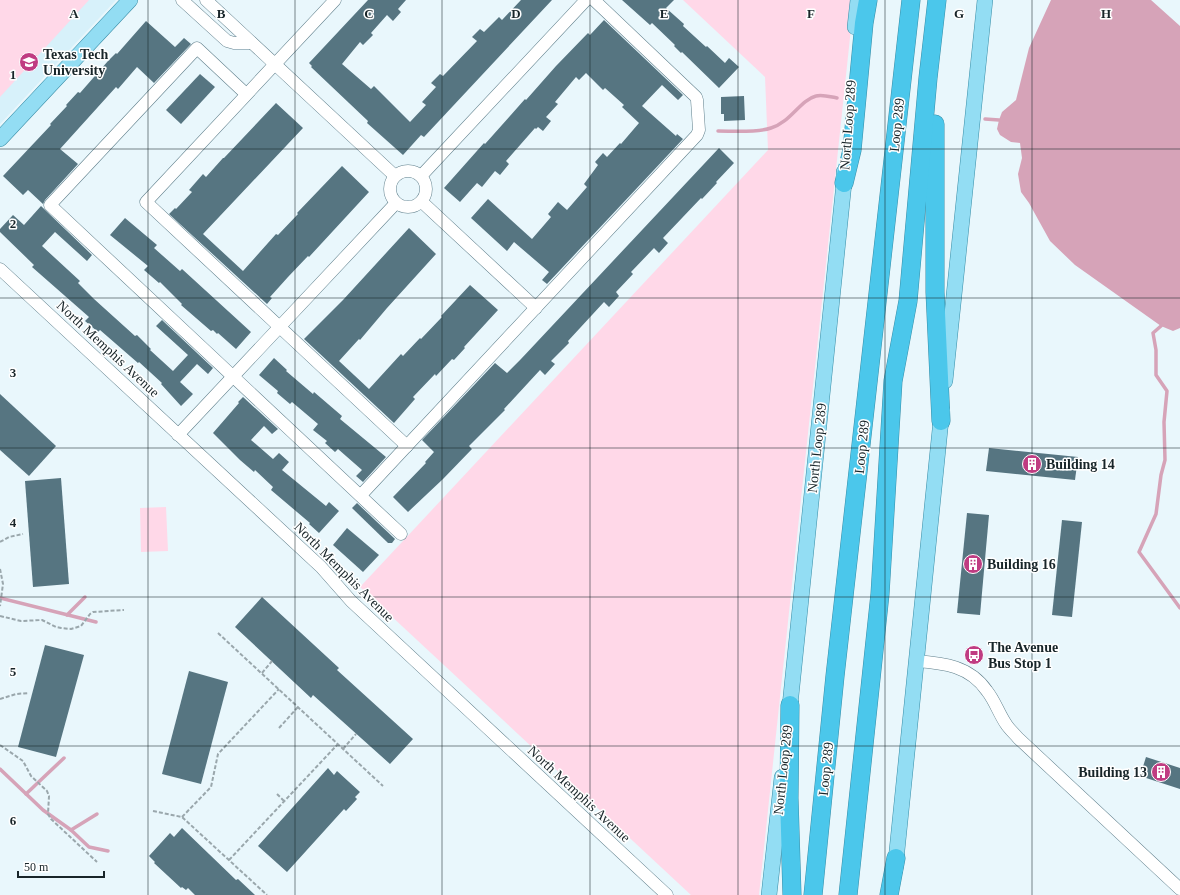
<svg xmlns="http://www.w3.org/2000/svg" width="1180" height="895" viewBox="0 0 1180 895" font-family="Georgia,serif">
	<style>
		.built { fill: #d7f1fa }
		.green { fill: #ffd8e8 }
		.water { fill: #d6a3b8 }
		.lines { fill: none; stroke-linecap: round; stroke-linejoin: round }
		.stream { stroke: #d6a3b8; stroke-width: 3.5 }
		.building { fill: #567581 }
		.minor-casing { stroke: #5f7f8b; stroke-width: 13 }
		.major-casing { stroke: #398ea7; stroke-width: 16 }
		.highway-casing { stroke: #398ea7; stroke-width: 19 }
		.path { stroke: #9aa7ac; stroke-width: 2; stroke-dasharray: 4 2; stroke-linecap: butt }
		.minor { stroke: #fff; stroke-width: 12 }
		.major { stroke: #93ddf3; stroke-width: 15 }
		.highway { stroke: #4bc7eb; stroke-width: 18 }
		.grid { fill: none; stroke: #182529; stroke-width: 1; stroke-opacity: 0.55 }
		.labels { text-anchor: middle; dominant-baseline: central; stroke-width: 3; stroke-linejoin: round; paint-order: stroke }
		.poi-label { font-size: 14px; font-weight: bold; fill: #182529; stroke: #fff; text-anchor: start }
		.street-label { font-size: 14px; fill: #182529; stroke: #fff }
		.grid-label { font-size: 13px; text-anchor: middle; font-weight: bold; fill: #182529; stroke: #fff; stroke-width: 3; stroke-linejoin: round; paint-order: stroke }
	</style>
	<rect width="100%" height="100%" fill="#e9f7fc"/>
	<polygon class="built" points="0,0 116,0 0,124"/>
	<g class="green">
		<polygon points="0,0 89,0 0,97"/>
		<polygon points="683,0 854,0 759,895 691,895 360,587 768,150 765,77"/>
		<polygon points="166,507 168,551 141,552 140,508"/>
	</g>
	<polygon class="water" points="1051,0 1151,0 1180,26 1180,328 1173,331 1161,326 1075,265 1050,241 1029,203 1021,192 1018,174 1022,158 1020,143 1011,142 1000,135 997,129 999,120 1002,112 1016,100 1029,48"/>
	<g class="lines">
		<g class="stream">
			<polyline points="985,119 999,120"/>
			<path d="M718,131C733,131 758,133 771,128C791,122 800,100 816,96C822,94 831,97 837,98"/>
			<polyline points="1161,326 1153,333 1156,350 1156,375 1167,391 1164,422 1165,460 1161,475 1156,514 1139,552 1180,608"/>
			<polyline points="0,598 96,622"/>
			<polyline points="67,615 85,597"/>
			<polyline points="0,769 43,810 71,830 89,847 108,851"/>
			<polyline points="26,794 64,758"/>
			<polyline points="71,830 97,814"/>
		</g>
	</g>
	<g class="building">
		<polygon points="368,0 406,0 398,9 401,12 393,21 387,15 371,33 373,35 363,45 360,42 342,64 371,89 374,86 410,122 426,105 422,102 436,87 431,83 440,74 443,76 477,41 472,37 480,29 484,32 499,17 502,20 521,0 552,0 424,137 421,135 403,155 367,123 368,121 311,67 312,66 309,63"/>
		<polygon points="622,0 674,0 666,8 684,24 683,26 706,47 707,46 725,63 729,58 739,67 719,88 682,52 681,53 674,46 675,45 652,23 650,25"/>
		<polygon points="604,20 683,95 678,100 662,85 642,106 676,136 677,134 683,139 547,284 542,280 549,272 514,242 507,251 471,218 488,199 532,239 551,217 548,214 558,202 567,210 587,187 584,184 598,165 595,162 603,153 607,157 620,143 621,144 639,123 622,107 624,105 605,88 603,90 586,73 579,80 576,77 555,102 558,104 546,117 551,121 543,131 538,127 536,129 535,128 506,161 509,164 500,175 495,171 482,187 477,183 460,202 444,188 484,143 485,144 525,99 526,100 556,66 588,33 590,35"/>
		<polygon points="146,21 175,47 184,38 191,44 154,83 137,67 118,89 116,87 60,149 78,164 45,200 43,204 28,190 23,195 3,176 51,125 50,124 67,106 66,105 78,92 80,93 108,61 116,53 117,54"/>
		<polygon points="200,74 215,87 181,124 166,110"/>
		<polygon points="744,96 745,120 724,121 724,114 721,114 721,97"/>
		<polygon points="276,103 303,128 203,234 243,271 276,234 278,235 298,214 297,213 342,166 369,192 309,257 308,256 288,277 270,297 272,298 267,304 169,214 175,208 176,209 192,192 189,190 203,174 206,177 223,158 224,158"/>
		<polygon points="719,148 734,163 716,182 717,183 702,199 701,198 663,238 668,243 659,253 654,248 631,272 633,274 616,292 619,296 609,307 604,302 568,341 569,343 551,361 555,364 545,375 540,370 504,409 505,410 469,446 472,449 443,479 408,512 393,497 426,463 425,462 434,452 422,440 495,363 507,373 521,359"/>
		<polygon points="41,206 92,255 87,261 55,232 42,246 80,281 78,283 94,299 135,336 137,335 151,349 150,350 173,371 188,355 156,326 162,320 213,368 208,374 197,364 180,382 193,394 181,406 161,384 162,383 139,362 138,363 100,330 98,332 85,321 89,317 32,267 34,265 0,232 0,229 13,215 24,225"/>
		<polygon points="125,218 157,245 154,248 180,271 182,269 251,332 236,349 218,333 217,334 213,330 211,331 181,305 182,304 160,282 159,283 144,270 148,266 110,235"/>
		<polygon points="409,228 436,254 387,308 360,340 359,339 339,361 369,389 401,354 403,356 420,338 421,339 442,317 441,316 470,285 498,310 464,347 465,348 454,360 452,359 436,376 435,374 413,397 415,399 394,423 304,339 343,300"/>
		<polygon points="274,358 287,370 286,371 313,394 314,392 342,416 340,419 386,457 363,482 356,476 362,470 338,449 335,452 325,443 327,441 313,430 318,424 292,402 290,404 277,393 278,391 259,375"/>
		<polygon points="0,394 56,446 29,476 0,450"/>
		<polygon points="243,397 278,429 272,434 264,426 251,440 273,459 279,453 289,462 282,470 326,506 329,502 339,511 319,533 309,524 310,523 271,490 273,487 255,470 254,472 240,460 213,433 239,403 238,402"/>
		<polygon points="989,448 1078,457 1075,480 986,471"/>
		<polygon points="61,478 69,584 33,587 25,481"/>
		<polygon points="357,503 395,539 392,543 388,543 352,508"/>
		<polygon points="967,513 989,515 980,615 957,613"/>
		<polygon points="1062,520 1082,522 1072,617 1052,615"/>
		<polygon points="347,528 379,555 363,572 333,545"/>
		<polygon points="262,597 339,668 337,670 413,739 390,764 313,695 311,698 235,627"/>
		<polygon points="45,645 84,655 56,757 18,747"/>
		<polygon points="189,671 228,682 201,784 162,774"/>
		<polygon points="1146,757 1180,768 1180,789 1140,776"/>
		<polygon points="328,768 334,775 337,771 360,792 355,797 357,799 346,811 344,809 287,872 258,846"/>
		<polygon points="182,828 236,880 238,879 255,895 195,895 188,888 186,890 182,887 181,888 154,863 155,862 149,856 170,833 174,837"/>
	</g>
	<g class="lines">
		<defs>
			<g id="minor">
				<polyline points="182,0 227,41 234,43 252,43"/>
				<polyline points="206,0 395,176"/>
				<polyline points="335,0 146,202 407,446"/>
				<polyline points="246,94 197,48 50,205 401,534"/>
				<circle cx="408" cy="189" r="18"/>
				<polyline points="421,176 586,0"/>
				<polyline points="422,202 536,308"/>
				<polyline points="0,269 321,567 351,601 667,895"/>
				<polyline points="178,435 396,203"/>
				<polyline points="361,495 697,135 699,130 697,100 696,97 594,0"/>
				<path d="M916,661C944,663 970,666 987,691C995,701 999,714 1006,724C1009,729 1014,733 1018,738L1180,889"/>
			</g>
			<g id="major">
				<polyline points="855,27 858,0"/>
				<polyline points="0,139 130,0"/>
				<polyline points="945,381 985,0"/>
				<polyline points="789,715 844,183 844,172"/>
				<polyline points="895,870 942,410"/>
				<polyline points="769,895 782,777"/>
			</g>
			<g id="highway">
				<polyline points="935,124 935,292 941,421"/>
				<polyline points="844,183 852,150 864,23 868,0"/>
				<polyline points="790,705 789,798 792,895"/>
				<polyline points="813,895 835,676 911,0"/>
				<polyline points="848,895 880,594 893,381 908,301 928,78 937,0"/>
				<polyline points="889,895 896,858"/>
			</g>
		</defs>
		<use href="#minor" class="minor-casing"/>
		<use href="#major" class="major-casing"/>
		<use href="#highway" class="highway-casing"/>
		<g class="path">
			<polyline points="0,542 9,537 23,534"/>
			<polyline points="0,569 3,584 0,606"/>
			<polyline points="0,616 21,621 42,620 56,627 61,628 71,629 81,626 90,614 93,612 124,610"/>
			<polyline points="218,633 383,786"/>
			<polyline points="262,673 272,661"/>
			<polyline points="0,699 16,694 29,693"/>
			<polyline points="279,728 298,707"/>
			<polyline points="0,745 23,761 31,776 47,791 49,796 48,814 51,819 97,862"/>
			<polyline points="343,749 356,734"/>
			<polyline points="277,794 284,801"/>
			<polyline points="153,811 182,817 267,895"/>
			<polyline points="182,817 211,787 218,754 279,689"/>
			<polyline points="229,860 338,744"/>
		</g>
		<use href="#minor" class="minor"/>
		<use href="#major" class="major"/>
		<use href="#highway" class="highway"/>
	</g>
	<path class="grid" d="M148,0V895M295,0V895M442,0V895M590,0V895M738,0V895M885,0V895M1032,0V895M0,149H1180M0,298H1180M0,448H1180M0,597H1180M0,746H1180"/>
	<defs>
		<symbol id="university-disc" viewBox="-11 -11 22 22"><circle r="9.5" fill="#c03c82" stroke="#fff"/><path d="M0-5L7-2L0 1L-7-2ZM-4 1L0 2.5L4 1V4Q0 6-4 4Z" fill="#fff"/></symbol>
		<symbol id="building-disc" viewBox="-11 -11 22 22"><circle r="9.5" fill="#c03c82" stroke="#fff"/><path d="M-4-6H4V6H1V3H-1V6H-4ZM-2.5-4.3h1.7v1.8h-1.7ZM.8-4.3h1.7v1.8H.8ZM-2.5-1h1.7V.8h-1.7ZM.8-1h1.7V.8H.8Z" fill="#fff"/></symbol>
		<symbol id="bus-disc" viewBox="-11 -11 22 22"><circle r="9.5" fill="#c03c82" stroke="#fff"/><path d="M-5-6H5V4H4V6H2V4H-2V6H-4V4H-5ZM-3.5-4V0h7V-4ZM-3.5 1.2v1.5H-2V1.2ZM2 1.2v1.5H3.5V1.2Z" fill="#fff"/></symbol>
	</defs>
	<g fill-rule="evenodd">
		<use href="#university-disc" x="18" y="51" width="22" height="22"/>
		<use href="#building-disc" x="1021" y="453" width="22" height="22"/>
		<use href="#building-disc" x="962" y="553" width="22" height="22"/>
		<use href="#bus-disc" x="963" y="644" width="22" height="22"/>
		<use href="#building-disc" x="1150" y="761" width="22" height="22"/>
	</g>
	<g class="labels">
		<g class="poi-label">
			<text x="43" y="54">Texas Tech<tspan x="43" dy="16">University</tspan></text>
			<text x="1046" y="464">Building 14</text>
			<text x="987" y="564">Building 16</text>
			<text x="988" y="647">The Avenue<tspan x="988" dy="16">Bus Stop 1</tspan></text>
			<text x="1147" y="772" text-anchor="end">Building 13</text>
		</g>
		<g class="street-label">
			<text transform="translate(848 125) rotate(-86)">North Loop 289</text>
			<text transform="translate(897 125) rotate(-84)">Loop 289</text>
			<text transform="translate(108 349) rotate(43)">North Memphis Avenue</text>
			<text transform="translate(862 447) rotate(-84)">Loop 289</text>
			<text transform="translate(817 448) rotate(-84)">North Loop 289</text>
			<text transform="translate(344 572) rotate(45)">North Memphis Avenue</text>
			<text transform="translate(826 769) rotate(-84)">Loop 289</text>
			<text transform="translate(783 770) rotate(-84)">North Loop 289</text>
			<text transform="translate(579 794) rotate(43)">North Memphis Avenue</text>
		</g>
	</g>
	<g class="grid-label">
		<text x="74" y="18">A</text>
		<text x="221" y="18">B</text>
		<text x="369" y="18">C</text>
		<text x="516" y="18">D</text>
		<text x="664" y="18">E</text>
		<text x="811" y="18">F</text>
		<text x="959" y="18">G</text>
		<text x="1106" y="18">H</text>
		<text x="13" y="79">1</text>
		<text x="13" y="228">2</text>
		<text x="13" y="377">3</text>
		<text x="13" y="527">4</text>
		<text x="13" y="676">5</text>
		<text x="13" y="825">6</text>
	</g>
	<path d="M18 871v6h86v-6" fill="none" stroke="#182529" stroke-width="2"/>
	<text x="24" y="871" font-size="12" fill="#182529" stroke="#ffffff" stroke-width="3" paint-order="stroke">50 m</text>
</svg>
